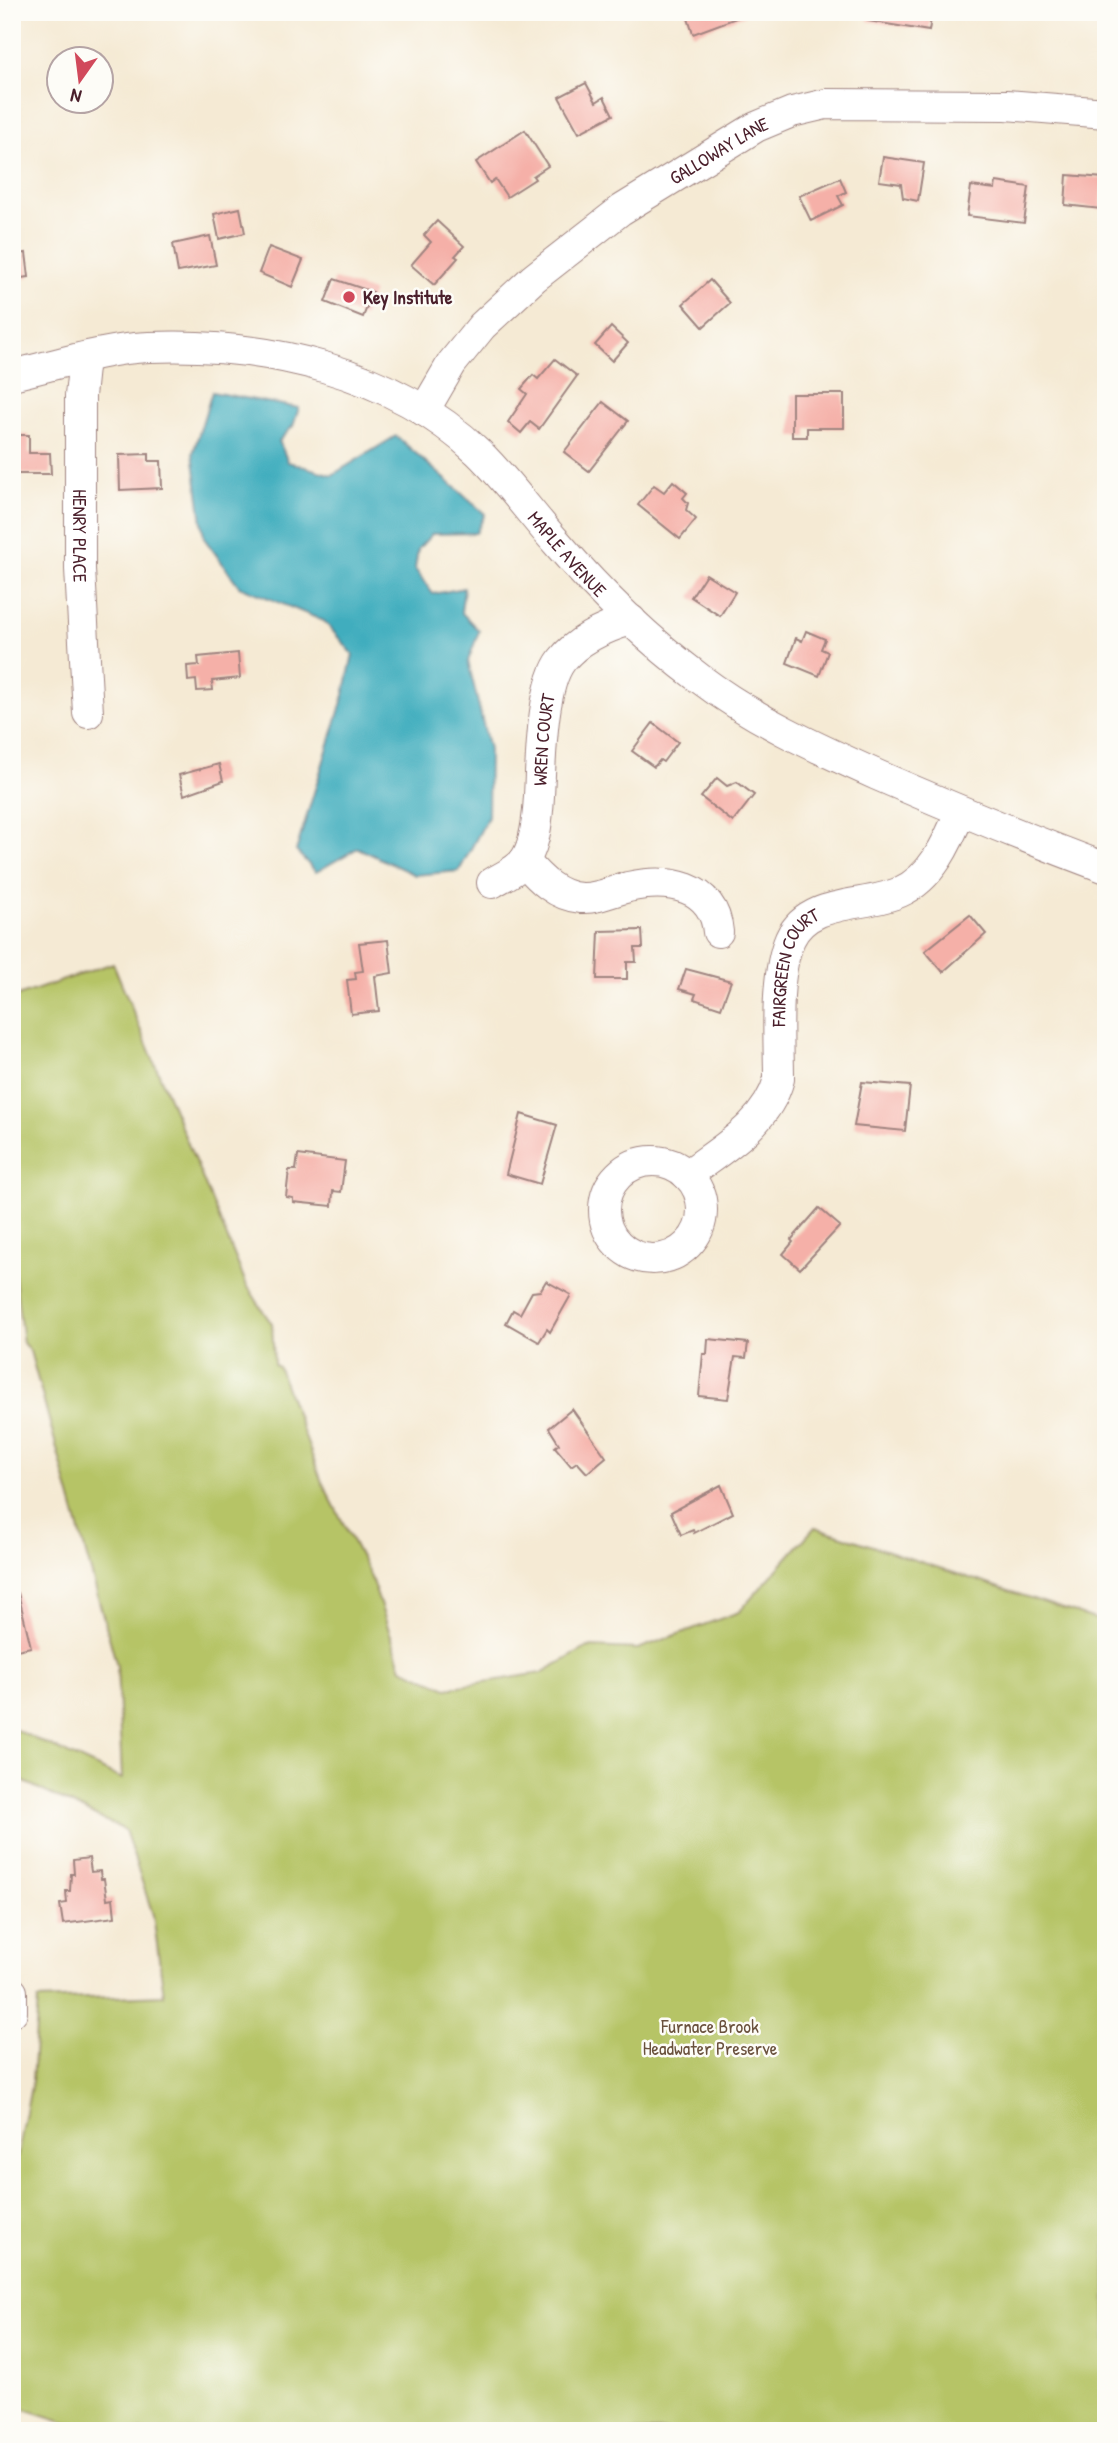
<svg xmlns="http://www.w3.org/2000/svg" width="1118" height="2443" viewBox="0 0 1118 2443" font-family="'Patrick Hand',sans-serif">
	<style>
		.green { fill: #b6c466; stroke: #807248; stroke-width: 2 }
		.water { fill: #40adbe; stroke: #456674; stroke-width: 2 }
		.building { fill: #f5b0a8 }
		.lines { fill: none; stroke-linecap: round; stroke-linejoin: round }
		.minor-casing { stroke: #a08480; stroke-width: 32 }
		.minor { stroke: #fff; stroke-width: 30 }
		.poi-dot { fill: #d1495b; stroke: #fdfcf7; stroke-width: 2.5 }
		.labels { text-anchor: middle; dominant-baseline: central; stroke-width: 5; stroke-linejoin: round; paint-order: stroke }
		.street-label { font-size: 19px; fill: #4a1f2b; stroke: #fdfcf7 }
		.poi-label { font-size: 19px; font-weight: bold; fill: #4a1f2b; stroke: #fdfcf7; text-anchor: start }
		.park-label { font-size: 19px; fill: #6a513d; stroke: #fdfcf7 }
	</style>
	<rect width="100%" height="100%" fill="#fdfcf7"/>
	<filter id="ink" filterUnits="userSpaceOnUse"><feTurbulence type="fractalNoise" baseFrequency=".0143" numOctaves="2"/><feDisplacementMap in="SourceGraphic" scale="14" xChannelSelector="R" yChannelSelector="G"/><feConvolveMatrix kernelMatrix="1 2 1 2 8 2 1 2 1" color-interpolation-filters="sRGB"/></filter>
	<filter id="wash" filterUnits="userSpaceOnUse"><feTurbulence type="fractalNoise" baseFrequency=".00686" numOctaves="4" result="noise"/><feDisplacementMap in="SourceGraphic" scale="28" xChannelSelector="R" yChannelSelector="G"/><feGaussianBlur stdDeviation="1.57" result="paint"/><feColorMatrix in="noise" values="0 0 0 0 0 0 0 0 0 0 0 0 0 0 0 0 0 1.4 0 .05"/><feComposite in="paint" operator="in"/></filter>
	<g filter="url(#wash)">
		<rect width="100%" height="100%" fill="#f5ead4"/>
		<path class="green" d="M113,963L247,1286C255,1296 265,1317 272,1323L274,1364L279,1368L322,1482L370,1575L402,1668L447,1688L541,1673L588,1647L638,1649L739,1612L815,1527L1106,1623V2431H94L12,2405V2185L32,2081L38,2000L164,1995L153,1915L125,1830L12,1776V1728L122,1779L117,1666L30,1351L23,1343L12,1253V998Z"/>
		<polygon class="water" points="212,392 299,408 293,426 279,441 288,462 332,475 396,436 485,514 476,533 432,534 418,549 415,569 433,594 464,588 461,612 479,631 468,661 489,749 488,817 459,871 415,875 358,848 316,872 296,851 344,695 353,654 324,621 239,586 204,538 193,453"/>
		<g id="blocks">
			<g class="building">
				<polygon points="686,12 746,12 747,14 693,34"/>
				<polygon points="868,12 932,12 929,31 868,21"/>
				<polygon points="586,83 596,102 604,97 613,115 579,133 559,97"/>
				<polygon points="525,130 548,166 533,176 535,179 507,197 495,179 490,183 476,162"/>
				<polygon points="883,157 924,163 918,201 903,198 901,184 879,181"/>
				<polygon points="1067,175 1104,178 1101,209 1065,205"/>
				<polygon points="840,178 846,192 838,196 843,205 811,221 799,196"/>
				<polygon points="996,182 1029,187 1024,223 967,216 971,186 995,189"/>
				<polygon points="240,208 245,233 219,239 214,214"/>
				<polygon points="437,221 464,246 455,256 458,258 434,285 411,265 431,242 424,235"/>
				<polygon points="210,236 216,265 178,272 173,244"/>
				<polygon points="269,247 303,260 292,287 259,273"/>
				<polygon points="26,253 29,277 12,279 12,255"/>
				<polygon points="334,279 373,292 363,317 325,302"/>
				<polygon points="710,280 730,303 703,327 683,304"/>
				<polygon points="611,327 628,343 612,361 595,345"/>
				<polygon points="555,359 577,376 539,429 530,422 521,433 508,422 527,394 521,389 533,375 538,379"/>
				<polygon points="792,394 844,394 844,428 807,428 807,437 792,437"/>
				<polygon points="603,402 628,421 589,471 564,452"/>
				<polygon points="12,435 29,435 29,453 50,453 51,474 12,474"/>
				<polygon points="149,454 149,461 161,461 162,488 120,490 119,455"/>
				<polygon points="673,481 687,493 683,498 688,503 686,510 696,519 680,539 638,505 654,485 664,492"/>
				<polygon points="706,574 735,592 720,616 691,597"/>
				<polygon points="806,631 825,639 821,649 828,652 819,676 787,663 796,638 802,641"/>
				<polygon points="238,653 240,678 212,681 213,690 197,691 196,680 188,681 187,666 199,665 198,657"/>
				<polygon points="653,723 678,742 663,762 660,760 654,767 632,751"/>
				<polygon points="219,764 223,781 184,795 179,775"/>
				<polygon points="717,778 727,786 737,782 754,795 733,822 701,797"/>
				<polygon points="970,915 986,934 943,972 925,951"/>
				<polygon points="642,930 643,948 635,948 636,962 627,962 627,979 597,979 599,931"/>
				<polygon points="388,940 392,973 375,976 379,1011 351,1014 347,980 356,979 355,972 363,971 359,943"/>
				<polygon points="686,969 731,981 721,1008 694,999 696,994 679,989"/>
				<polygon points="862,1082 910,1086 905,1131 854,1126"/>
				<polygon points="521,1114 557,1125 540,1184 506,1174"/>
				<polygon points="298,1155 345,1161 341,1192 333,1191 332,1206 293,1202 293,1198 286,1197 289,1170 296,1170"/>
				<polygon points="819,1208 840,1226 800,1269 783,1254 793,1242 791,1240"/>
				<polygon points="546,1281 571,1295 550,1332 547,1329 539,1342 506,1323 513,1310 520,1314 532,1292 540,1291"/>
				<polygon points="708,1339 748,1343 746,1358 735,1357 728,1399 699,1396 703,1354 707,1354"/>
				<polygon points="572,1409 606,1457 587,1473 577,1462 571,1466 555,1447 559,1444 549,1428"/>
				<polygon points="721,1485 733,1513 694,1533 693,1530 681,1535 671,1512"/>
				<polygon points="12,1593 18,1593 31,1647 12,1651"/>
				<polygon points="89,1858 91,1872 100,1871 101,1879 104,1879 107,1899 113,1898 115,1917 63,1924 60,1904 67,1903 66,1891 70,1891 71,1874 74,1874 73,1860"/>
			</g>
		</g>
	</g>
	<g filter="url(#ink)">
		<use href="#blocks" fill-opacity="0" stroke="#a08480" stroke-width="2"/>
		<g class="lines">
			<defs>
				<g id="minor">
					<path id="s1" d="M84,358L80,396V569L88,713"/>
					<path id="s2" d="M12,375C56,365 103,349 149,347C264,342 393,371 478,452C507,480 530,513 557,543C599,592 648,640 699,678C753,719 815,747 877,775C953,808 1028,839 1106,868"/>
					<path id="s3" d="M424,411L452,363L482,326L534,278L621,210L756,127L792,112L826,104L1006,105L1106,113"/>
					<path d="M524,861C540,879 556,896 581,898C597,899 613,891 628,887C668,878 714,885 718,932"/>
					<path id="s4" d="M492,883C503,876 519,870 526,858C536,842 538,814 539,796C541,760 541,687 562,660C579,639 606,627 631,620"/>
					<circle cx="653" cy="1210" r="49"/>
					<path id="s5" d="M687,1175C723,1148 767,1124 779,1079C779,1039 774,976 790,939C809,898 865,908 900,892C932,878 948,842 960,812"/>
					<polyline points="12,1992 12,2012"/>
				</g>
			</defs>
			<use href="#minor" class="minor-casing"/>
			<use href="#minor" class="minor"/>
		</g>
	</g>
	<circle class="poi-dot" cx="349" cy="297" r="7"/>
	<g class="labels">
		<g class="street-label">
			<text stroke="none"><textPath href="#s3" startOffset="399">GALLOWAY LANE</textPath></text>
			<text stroke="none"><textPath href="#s1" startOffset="178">HENRY PLACE</textPath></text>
			<text stroke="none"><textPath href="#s2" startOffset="630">MAPLE AVENUE</textPath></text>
			<text stroke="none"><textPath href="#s4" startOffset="163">WREN COURT</textPath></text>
			<text stroke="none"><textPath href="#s5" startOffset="252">FAIRGREEN COURT</textPath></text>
		</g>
		<g class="poi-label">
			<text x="363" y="297">Key Institute</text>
		</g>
		<g class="park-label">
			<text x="710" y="2026">Furnace Brook<tspan x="710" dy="22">Headwater Preserve</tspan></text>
		</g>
	</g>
	<rect width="1118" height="2443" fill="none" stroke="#fdfcf7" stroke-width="42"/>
	<g transform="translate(80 80) rotate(194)"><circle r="33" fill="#fdfcf7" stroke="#b5a4a5" stroke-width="2"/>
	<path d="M0-5L12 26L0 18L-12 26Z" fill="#d1495b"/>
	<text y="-10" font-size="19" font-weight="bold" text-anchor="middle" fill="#4a1f2b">N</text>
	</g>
</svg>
